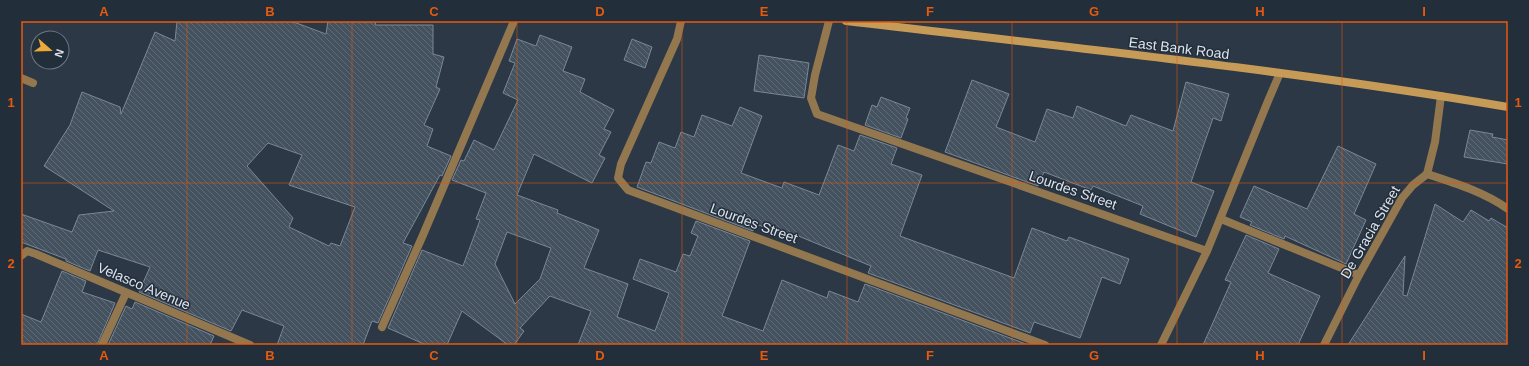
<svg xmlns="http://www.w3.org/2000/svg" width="1529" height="366" viewBox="0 0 1529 366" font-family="Arial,sans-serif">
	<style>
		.building { fill: url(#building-back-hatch); stroke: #7a8797; fill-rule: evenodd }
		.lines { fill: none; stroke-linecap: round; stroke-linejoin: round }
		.lane { stroke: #93774f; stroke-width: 8 }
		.street { stroke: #93774f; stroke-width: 8 }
		.secondary { stroke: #c69b58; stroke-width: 8 }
		.grid { fill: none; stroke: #e8590c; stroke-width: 1; stroke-opacity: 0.55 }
		.labels { text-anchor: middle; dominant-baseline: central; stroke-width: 3; stroke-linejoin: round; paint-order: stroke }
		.street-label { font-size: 14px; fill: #dce3ec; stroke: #232e3b }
		.neatline { fill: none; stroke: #e8590c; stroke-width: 1.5 }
		.grid-label { font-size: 13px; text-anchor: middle; font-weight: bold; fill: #e8590c }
	</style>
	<defs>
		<pattern id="building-back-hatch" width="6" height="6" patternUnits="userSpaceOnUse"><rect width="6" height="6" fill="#44515e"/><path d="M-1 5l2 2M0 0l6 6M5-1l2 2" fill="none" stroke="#5e6a75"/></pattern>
	</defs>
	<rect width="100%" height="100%" fill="#2c3845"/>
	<g class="building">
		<path d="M177,21H291L326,34L328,21H376L375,25H433V54L444,57L436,87L440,89L424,125L433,129L427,146L451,156L442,176L440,175L403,243L412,246L378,323L372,321L363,345H277L284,326L242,310L231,331L139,292L150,267L98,250L90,271L66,261V259L21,242V214L72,232L79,215L114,211L44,166L70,125L82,92L120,107L121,114L155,32L175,41ZM268,143L302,155L289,185L355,207L340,246L331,243L329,246L289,227L293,218L247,166Z"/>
		<path d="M540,35L572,47L563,71L585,79L580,92L614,110L604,129L611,132L599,155L605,158L592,183L534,154L517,195L558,210L557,213L599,230L584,268L628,284L617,317L655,331L669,293L633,279L640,259L676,272L683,254L690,256L698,236L691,233L696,221L750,241L722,316L763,331L782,280L827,298L829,291L858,302L865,284L1026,344L1025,345H578L591,311L550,296L520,328L524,331L514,345H508L462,311L447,345H426L388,328L422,250L463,266L480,220L476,219L486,193L452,180L461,160L464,161L474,140L494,150L518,100L503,93L515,63L509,61L517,39L536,46ZM507,232L551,248L540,279L515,304L495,264Z"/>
		<polygon points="632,39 652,47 645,68 624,60"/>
		<polygon points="759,55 809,63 804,98 754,91"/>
		<polygon points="972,80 1009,94 996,127 1035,142 1047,109 1073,118 1077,106 1126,126 1131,115 1173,131 1186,82 1229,94 1221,121 1213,118 1191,182 1214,191 1196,237 1140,214 1143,206 1093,186 1091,190 1044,172 1038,186 945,152"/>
		<polygon points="881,97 910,108 906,118 908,119 901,138 865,125 872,105 877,107"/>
		<polygon points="740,107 762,116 741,173 782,188 784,182 819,195 838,145 854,151 860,135 897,148 891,164 922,175 900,236 1014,278 1032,228 1067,241 1069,237 1129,259 1120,284 1102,277 1080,338 1034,322 1030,333 868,273 871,266 796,235 795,239 756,224 753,231 637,187 646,162 651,163 659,142 675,148 681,132 694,137 702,115 732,126"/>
		<polygon points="1470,130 1493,134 1492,137 1508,140 1508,164 1464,157"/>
		<polygon points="1338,146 1376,164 1354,214 1366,220 1346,264 1285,236 1284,239 1250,225 1252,222 1240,217 1254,186 1307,209"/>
		<polygon points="1435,204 1463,222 1471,210 1489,221 1491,218 1508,228 1508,345 1348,345 1405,256 1403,295 1407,296"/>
		<polygon points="1246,235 1279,249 1268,273 1320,296 1298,345 1203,345 1231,282 1225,280"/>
		<polygon points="62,271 86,281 82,292 115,303 97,345 21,345 21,314 41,322"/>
		<polygon points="135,302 214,336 210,345 108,345 126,306 132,309"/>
	</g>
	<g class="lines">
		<g class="lane">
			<polyline points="21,78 33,83"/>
			<polyline points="382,327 423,235 514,21"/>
		</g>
		<g class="street">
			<polyline points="681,21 677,39 621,164 618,178 628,190 1045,345"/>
			<polyline points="829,21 815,75 811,98 817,114 1207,251"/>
			<path d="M1427,174C1455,183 1484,192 1508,209"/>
			<polyline points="1427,174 1435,142 1441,96"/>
			<polyline points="1221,219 1359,275"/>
			<polyline points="21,256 27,251 36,254 250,345"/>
			<polyline points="102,345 126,293"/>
			<polyline points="1161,345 1207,251 1268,101 1280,73"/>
			<polyline points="1324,345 1359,275 1402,198 1413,185 1427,174"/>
		</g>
		<path class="secondary" d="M846,21C1067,47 1289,70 1508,107"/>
	</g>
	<path class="grid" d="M187,21V345M352,21V345M517,21V345M682,21V345M847,21V345M1012,21V345M1177,21V345M1342,21V345M21,183H1508"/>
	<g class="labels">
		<g class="street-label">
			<text transform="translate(1179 48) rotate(7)">East Bank Road</text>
			<text transform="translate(1073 190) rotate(19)">Lourdes Street</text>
			<text transform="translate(754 223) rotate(20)">Lourdes Street</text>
			<text transform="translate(1370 232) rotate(-60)">De Gracia Street</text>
			<text transform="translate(144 286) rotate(23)">Velasco Avenue</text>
		</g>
	</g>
	<rect width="1529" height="366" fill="none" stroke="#232e3b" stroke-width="44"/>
	<g transform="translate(50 50) rotate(110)"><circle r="19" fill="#232e3b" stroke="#6d7682"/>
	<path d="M0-3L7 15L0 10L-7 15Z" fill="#ebaa39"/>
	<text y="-6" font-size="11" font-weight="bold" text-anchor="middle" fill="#dce3ec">N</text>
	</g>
	<rect x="22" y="22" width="1485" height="322" class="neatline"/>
	<g class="grid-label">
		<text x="104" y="16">A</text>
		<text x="270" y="16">B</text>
		<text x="434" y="16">C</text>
		<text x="600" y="16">D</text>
		<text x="764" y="16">E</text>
		<text x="930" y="16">F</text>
		<text x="1094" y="16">G</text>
		<text x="1260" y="16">H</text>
		<text x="1424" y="16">I</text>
		<text x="11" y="107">1</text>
		<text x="1518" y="107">1</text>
		<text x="11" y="268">2</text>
		<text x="1518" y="268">2</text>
		<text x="104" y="360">A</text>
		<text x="270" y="360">B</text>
		<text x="434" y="360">C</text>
		<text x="600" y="360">D</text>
		<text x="764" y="360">E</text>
		<text x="930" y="360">F</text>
		<text x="1094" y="360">G</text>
		<text x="1260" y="360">H</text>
		<text x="1424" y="360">I</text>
	</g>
</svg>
